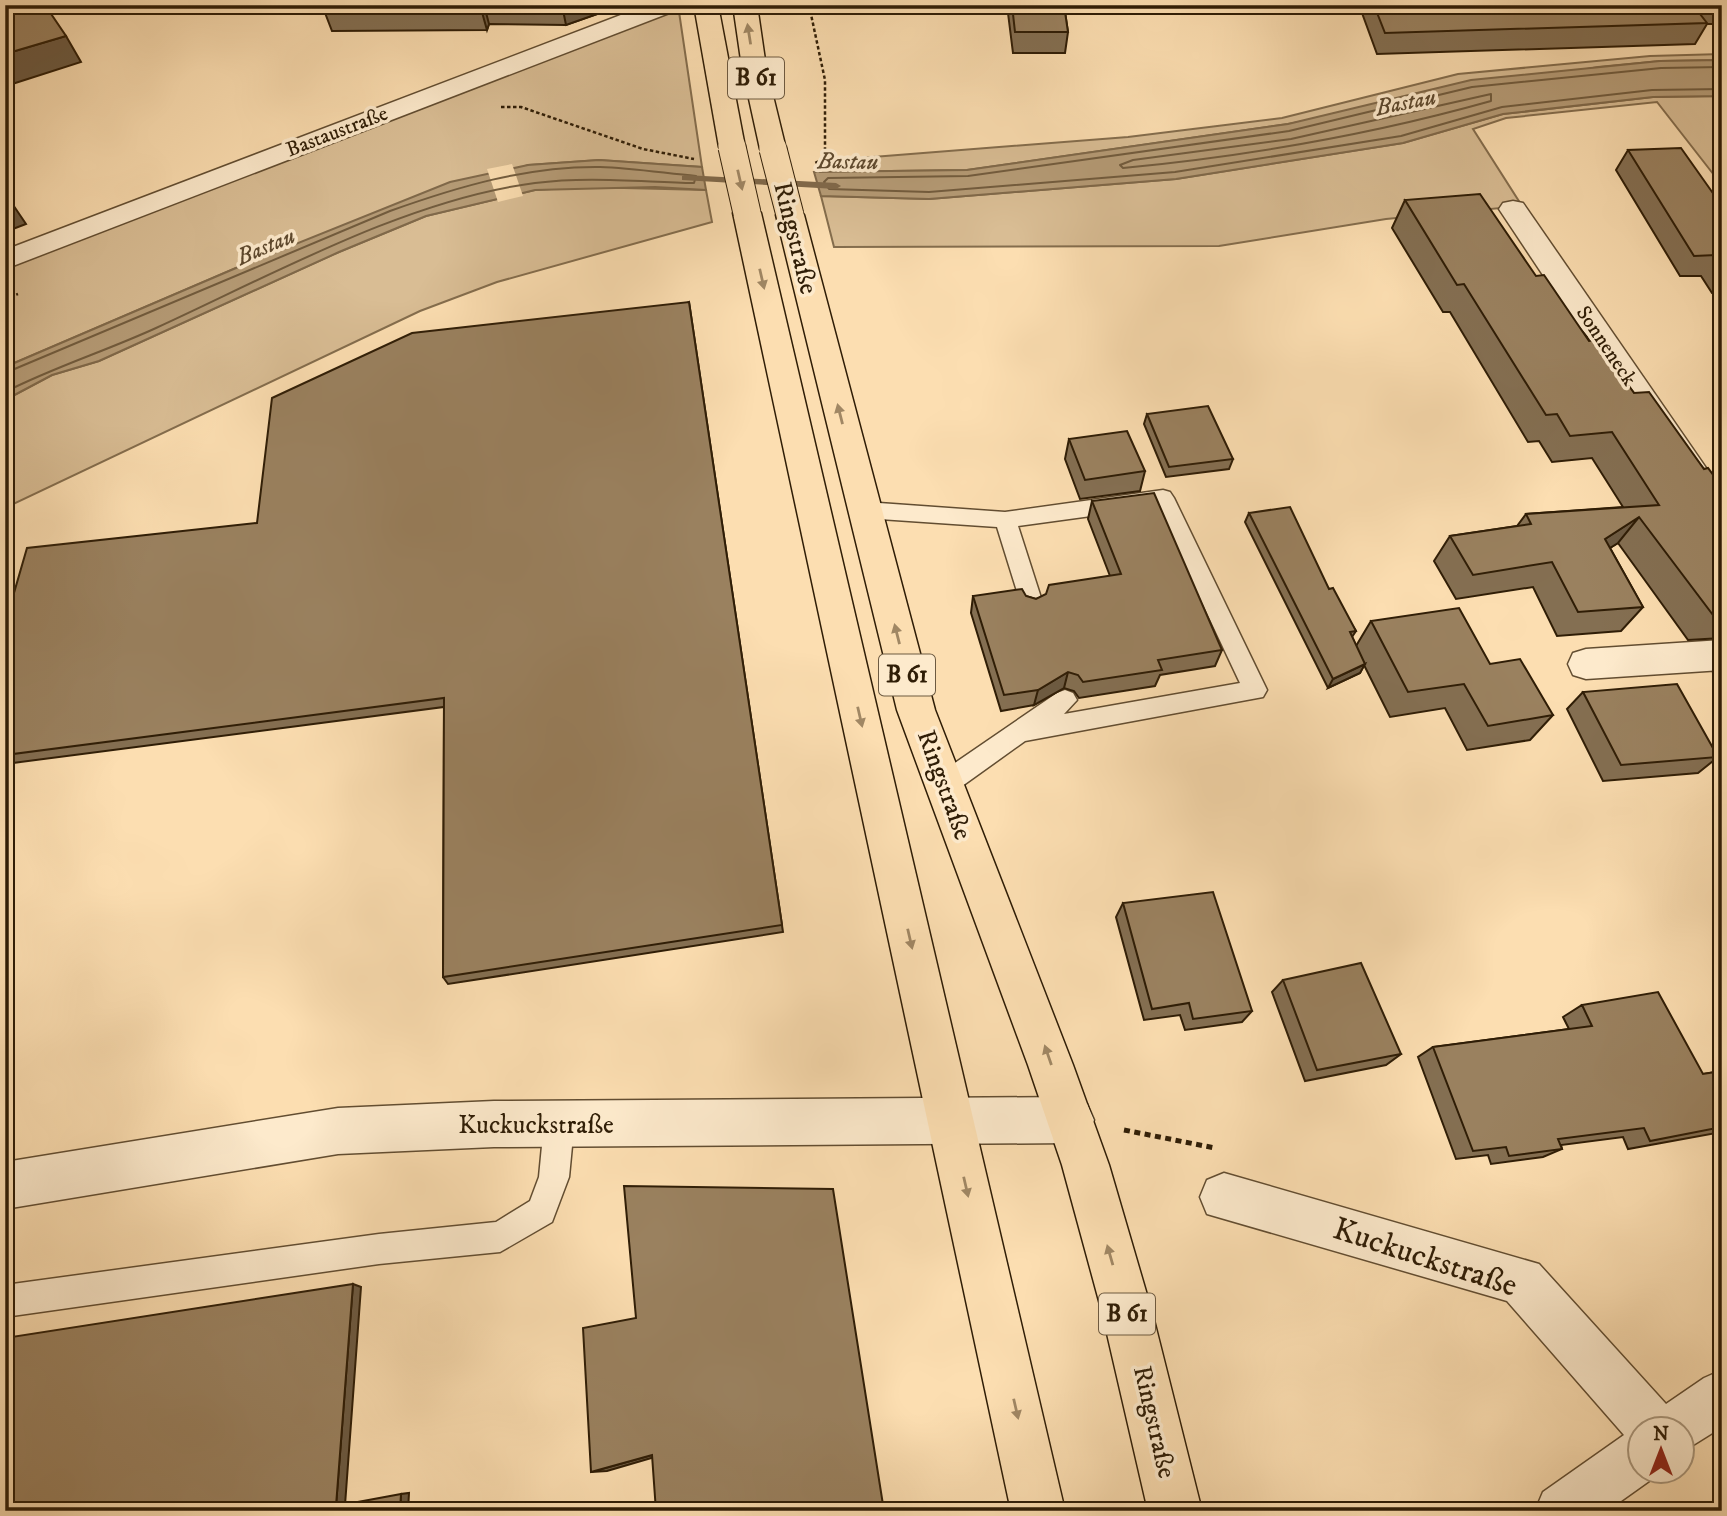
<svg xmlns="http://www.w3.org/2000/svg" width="1727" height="1516" viewBox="0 0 1727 1516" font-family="'IM FELL DW Pica',serif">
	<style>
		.green { fill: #d9bd94; stroke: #846d4d; stroke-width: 2 }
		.water { fill: #b69c77; stroke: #80694a; stroke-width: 2 }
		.pier { fill: #fcdeb1 }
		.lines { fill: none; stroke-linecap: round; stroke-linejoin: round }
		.shore { stroke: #725c3e; stroke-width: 2 }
		.stream { fill: #80694a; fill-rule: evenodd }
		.service-casing { stroke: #624d31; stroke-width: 3 }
		.minor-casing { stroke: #624d31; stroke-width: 3 }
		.primary-casing { stroke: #2f1d06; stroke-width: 3 }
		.path-far1 { stroke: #2f1d06; stroke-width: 2.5; stroke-dasharray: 3.5 2.5; stroke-linecap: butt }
		.path { stroke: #2f1d06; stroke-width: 5; stroke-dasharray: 6 4.5; stroke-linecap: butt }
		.service { fill: #fdeacc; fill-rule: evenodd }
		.minor { fill: #fdeacc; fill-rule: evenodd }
		.primary { fill: #fcdeb1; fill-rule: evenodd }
		.primary-bridge-casing { stroke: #2f1d06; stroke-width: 29; stroke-linecap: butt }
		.primary-bridge { stroke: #fcdeb1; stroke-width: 27 }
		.wall { fill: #846f52; stroke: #2f1d06; stroke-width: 2 }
		.shaded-wall { fill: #6c5a42; stroke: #2f1d06; stroke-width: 2 }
		.building { fill: #9a815f; stroke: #2f1d06; stroke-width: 2 }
		.oneway { fill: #a08764 }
		.labels { text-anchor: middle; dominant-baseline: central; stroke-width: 7; stroke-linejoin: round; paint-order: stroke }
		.far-street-label { font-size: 21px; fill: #2f1d06; stroke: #fdeacc }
		.far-water-label { font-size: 23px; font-style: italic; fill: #5e492e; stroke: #fdeacc }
		.shield { fill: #fdeacc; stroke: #6d5a41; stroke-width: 2 }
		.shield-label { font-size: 24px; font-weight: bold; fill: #2f1d06 }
		.street-label { font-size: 26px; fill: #2f1d06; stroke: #fdeacc }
		.near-street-label { font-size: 32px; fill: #2f1d06; stroke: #fdeacc }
	</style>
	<rect width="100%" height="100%" fill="#fcdeb1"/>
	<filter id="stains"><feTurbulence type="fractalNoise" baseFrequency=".00286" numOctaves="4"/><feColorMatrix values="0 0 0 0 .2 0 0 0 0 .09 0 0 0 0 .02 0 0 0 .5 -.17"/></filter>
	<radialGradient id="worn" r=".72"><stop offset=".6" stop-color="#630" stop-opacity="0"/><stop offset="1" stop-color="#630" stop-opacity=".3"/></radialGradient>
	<g class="green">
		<polygon points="678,5 702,167 599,160 528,165 236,268 5,367 5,268"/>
		<polygon points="1722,54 1722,60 1660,61 1598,67 1288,124 967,170 814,172 837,162 860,158 1128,137 1282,118 1458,74 1650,56"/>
		<polygon points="1722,96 1721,184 1657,102 1506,118 1473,129 1522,206 1386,219 1219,246 834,247 821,196 929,199 1176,179 1403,143 1503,114 1653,97"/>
		<polygon points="583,187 706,190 712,222 497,282 420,311 5,508 5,400 52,375 99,361 339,252 426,216 535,190"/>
	</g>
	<g class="water">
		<polygon points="1722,60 1722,96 1653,97 1503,114 1403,143 1176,179 929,199 821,196 814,172 967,170 1288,124 1471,80 1660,61"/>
		<polygon points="599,160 702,167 706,190 655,187 535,190 426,216 339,252 99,361 52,375 5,400 5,367 236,268 450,182 528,165"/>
	</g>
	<polygon class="pier" points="512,164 523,196 498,202 487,169"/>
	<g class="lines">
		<g class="shore">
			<polyline points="1722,67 1661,68 1472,87 1289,131 968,176 828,178 824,182 829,189 929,192 1175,172 1401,136 1502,107 1652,90 1722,89"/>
			<path d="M1491,94V101C1370,135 1248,156 1123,168L1120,165L1133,160L1291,139Z"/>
			<path d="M5,373L390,211C457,187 527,166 600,167C631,168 664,173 696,176L694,183C642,182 587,176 535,183C408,199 272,275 156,328C106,351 54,367 5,392"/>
		</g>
		<polygon class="stream" points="685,175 836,183 841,186 836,189 682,180 682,176"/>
		<defs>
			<g id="service">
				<polygon points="5,86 12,89 12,95 5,97"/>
				<polygon points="1163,490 1170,492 1174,498 1267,690 1263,697 1025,741 951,794 942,797 933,794 930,786 933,778 1057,693 1065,690 1073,693 1077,700 1064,714 1240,683 1157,507 1018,526 1043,604 1040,610 1032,613 1024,610 1021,604 997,527 865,518 857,516 854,510 857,504 865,502 1005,512"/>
				<polygon points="559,1110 569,1115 574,1125 569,1177 552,1222 500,1252 379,1264 5,1317 5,1285 379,1234 496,1222 530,1201 539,1177 544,1125 549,1115"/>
			</g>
			<g id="minor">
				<polygon points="647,5 681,5 677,10 5,269 5,250"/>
				<polygon points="1513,201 1523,203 1722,491 1722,530 1710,526 1499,209 1503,203"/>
				<polygon points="1722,640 1722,670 1586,679 1573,675 1568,664 1573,653 1586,649"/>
				<polygon points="1071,1097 1087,1104 1094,1120 1087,1136 1071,1143 494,1147 338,1154 5,1209 5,1162 338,1108 494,1101"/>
				<polygon points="1224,1173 1539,1264 1666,1404 1704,1378 1722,1370 1722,1427 1682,1452 1682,1428 1640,1428 1640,1470 1660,1470 1659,1474 1607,1511 1535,1511 1543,1492 1624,1435 1507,1301 1207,1214 1200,1197 1207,1180"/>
			</g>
			<g id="primary">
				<polygon points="694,5 718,5 745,147 741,153 723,153 719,147"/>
				<polygon points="733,5 757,5 766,67 786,149 782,155 764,155 760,149 742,67"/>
				<polygon points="747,205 757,207 761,213 1065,1511 1011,1511 733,213 737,207"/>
				<polygon points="790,207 800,209 804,215 935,710 1073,1065 1109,1165 1152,1312 1202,1511 1148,1511 1102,1312 1062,1165 1028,1065 897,710 776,215 780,209"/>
			</g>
		</defs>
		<use href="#service" class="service-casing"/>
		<use href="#minor" class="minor-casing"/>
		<use href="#primary" class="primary-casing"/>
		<g class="path-far1">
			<polyline points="809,5 825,80 825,158 815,163"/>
			<polyline points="501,107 521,107 643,149 694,159"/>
			<polyline points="5,299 18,294"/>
		</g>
		<polyline class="path" points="1124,1130 1215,1148"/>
		<use href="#service" class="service"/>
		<use href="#minor" class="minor"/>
		<use href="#primary" class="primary"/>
		<defs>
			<g id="primary-bridge">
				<polyline points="732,147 747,213"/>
				<polyline points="773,149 790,215"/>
			</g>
		</defs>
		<use href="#primary-bridge" class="primary-bridge-casing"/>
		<use href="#primary-bridge" class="primary-bridge"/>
	</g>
	<g class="wall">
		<polygon points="322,5 605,5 603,12 566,25 489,24 487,30 332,31"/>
		<polygon points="1007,5 1064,5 1068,32 1065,53 1013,53"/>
		<polygon points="1365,5 1722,5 1722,24 1707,24 1695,44 1377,54 1362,13"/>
		<polygon points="1628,150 1722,206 1722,293 1712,293 1701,276 1680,276 1616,170"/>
		<polygon points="1405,200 1536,276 1634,393 1704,469 1722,487 1722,638 1688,640 1618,543 1610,548 1643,607 1621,631 1557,636 1533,587 1456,599 1434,561 1450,536 1517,526 1526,514 1623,507 1592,458 1552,462 1539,441 1528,442 1450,312 1443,312 1392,228"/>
		<polygon points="689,302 783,932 448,984 443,977 444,707 5,764 5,624 257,523"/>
		<polygon points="1147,414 1233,459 1229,469 1166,477 1144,424"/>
		<polygon points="1069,439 1145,471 1140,491 1080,499 1065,459"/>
		<polygon points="1092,501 1222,650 1215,666 1160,675 1155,686 1079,698 1074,691 1064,688 1034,705 1001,711 971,613 973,596 1026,596 1036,599 1110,576 1088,519"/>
		<polygon points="1249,513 1329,589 1356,631 1352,637 1356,646 1371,621 1490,664 1553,715 1530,740 1467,750 1445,708 1390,717 1364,665 1360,673 1328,688 1245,522"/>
		<polygon points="1722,665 1722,686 1713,673"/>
		<polygon points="1583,692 1718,757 1698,773 1603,781 1567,709"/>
		<polygon points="1123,903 1252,1011 1242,1022 1185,1030 1180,1015 1144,1020 1116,917"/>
		<polygon points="1283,980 1401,1054 1386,1065 1305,1081 1272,992"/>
		<polygon points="1582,1005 1703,1074 1722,1071 1722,1132 1628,1149 1623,1137 1561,1145 1562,1149 1543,1157 1491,1164 1488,1155 1456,1159 1418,1057 1433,1047 1569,1029 1563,1017"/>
	</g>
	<g class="shaded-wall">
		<polygon points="480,5 484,5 489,24 487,30"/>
		<polygon points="562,5 605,5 603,12 566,25"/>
		<polygon points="66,36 81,62 9,85 5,79 5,54"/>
		<polygon points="5,193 26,224 5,232"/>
		<polygon points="1639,517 1618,543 1584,564 1605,539"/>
		<polygon points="1365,664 1360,673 1328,688 1333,679"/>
		<polygon points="1068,672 1064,688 1034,705 1038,690"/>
		<polygon points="353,1284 361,1287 345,1505 336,1506"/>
		<polygon points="665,1454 607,1471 591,1472 652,1455"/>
		<polygon points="409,1493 408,1511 400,1511 401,1494"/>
	</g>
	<g class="building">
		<polygon points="5,5 45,5 66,36 5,54"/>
		<polygon points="1012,5 1064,5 1068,32 1015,32"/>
		<polygon points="1374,5 1693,5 1707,23 1385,33"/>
		<polygon points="1681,148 1722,206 1722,264 1716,255 1694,256 1628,150"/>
		<polygon points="5,193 12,204 5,206"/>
		<polygon points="1480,194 1536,276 1544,275 1589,341 1597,340 1634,393 1649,392 1704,469 1708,468 1722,487 1722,615 1713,615 1639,517 1605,539 1643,607 1578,612 1552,562 1473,575 1450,536 1531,524 1526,514 1659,505 1612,432 1570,436 1557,414 1546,415 1464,284 1457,285 1405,200"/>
		<polygon points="689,302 782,925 443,977 444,698 5,755 5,624 27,548 257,523 272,398 412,333"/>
		<polygon points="1208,406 1233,459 1169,467 1147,414"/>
		<polygon points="1127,431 1145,471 1085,480 1069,439"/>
		<polygon points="1154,493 1222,650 1158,660 1162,670 1083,682 1078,675 1068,672 1038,690 1004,695 973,596 1022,589 1026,596 1036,599 1046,594 1049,585 1121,574 1092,501"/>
		<polygon points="1290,507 1329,589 1333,588 1356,631 1350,632 1365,664 1333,679 1249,513"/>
		<polygon points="1459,608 1490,664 1520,659 1553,715 1488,726 1464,684 1408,692 1371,621"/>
		<polygon points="1677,684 1718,757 1621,765 1583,692"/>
		<polygon points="1213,892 1252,1011 1193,1019 1189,1003 1152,1009 1123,903"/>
		<polygon points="1361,963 1401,1054 1317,1070 1283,980"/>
		<polygon points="1658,992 1703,1074 1722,1071 1722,1127 1650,1141 1644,1128 1558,1139 1562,1149 1509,1156 1506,1147 1473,1151 1433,1047 1592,1026 1582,1005"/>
		<polygon points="624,1186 833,1189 884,1511 656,1511 652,1455 591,1472 583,1328 636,1318"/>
		<polygon points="353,1284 336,1506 401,1494 400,1511 5,1511 5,1338"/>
	</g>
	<defs><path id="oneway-solid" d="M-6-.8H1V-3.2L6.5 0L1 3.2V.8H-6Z" transform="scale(1.75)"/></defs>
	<g class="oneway">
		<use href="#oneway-solid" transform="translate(749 34) rotate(-99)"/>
		<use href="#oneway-solid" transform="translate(740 180) rotate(77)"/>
		<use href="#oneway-solid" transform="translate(762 279) rotate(77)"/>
		<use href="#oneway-solid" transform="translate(840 414) rotate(-104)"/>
		<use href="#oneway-solid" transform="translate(897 634) rotate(-104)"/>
		<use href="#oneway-solid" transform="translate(860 717) rotate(77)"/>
		<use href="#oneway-solid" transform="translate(910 939) rotate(77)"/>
		<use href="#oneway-solid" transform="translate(1048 1055) rotate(-109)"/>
		<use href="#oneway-solid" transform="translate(966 1187) rotate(77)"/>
		<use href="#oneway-solid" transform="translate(1110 1255) rotate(-106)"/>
		<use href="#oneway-solid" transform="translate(1016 1409) rotate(77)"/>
	</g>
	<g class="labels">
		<g class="far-street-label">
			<text transform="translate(337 132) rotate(-21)">Bastaustraße</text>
			<text transform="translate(1606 346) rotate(56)">Sonneneck</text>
		</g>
		<g class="far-water-label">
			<text transform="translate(1406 103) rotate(-11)">Bastau</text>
			<text transform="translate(848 162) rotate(1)">Bastau</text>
			<text transform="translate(266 247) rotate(-23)">Bastau</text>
		</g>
		<g class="shield">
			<rect x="728" y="57.5" width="56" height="41" rx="5"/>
			<rect x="879" y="654.5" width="56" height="41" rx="5"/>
			<rect x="1099" y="1293.5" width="56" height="41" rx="5"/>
		</g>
		<g class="shield-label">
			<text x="756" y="78">B 61</text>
			<text x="907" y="675">B 61</text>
			<text x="1127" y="1314">B 61</text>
		</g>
		<g class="street-label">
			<text transform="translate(795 238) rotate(76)">Ringstraße</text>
			<text transform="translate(944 785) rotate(70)">Ringstraße</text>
			<text x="536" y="1125">Kuckuckstraße</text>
			<text transform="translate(1154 1422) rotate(77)">Ringstraße</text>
		</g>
		<g class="near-street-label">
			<text transform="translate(1425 1258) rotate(18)">Kuckuckstraße</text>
		</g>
	</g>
	<rect width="1727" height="1516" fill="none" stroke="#fcdeb1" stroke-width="28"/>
	<rect x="7" y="7" width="1713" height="1502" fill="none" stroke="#2f1d06" stroke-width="3.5"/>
	<rect x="14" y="14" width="1699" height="1488" fill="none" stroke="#2f1d06" stroke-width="2"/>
	<g transform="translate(1661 1450)"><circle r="33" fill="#fdeacc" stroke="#ab987d" stroke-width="2"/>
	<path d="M0-5L12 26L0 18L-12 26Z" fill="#8f2418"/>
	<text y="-10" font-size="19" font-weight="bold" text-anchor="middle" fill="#2f1d06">N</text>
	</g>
	<rect width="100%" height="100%" filter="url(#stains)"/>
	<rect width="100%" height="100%" fill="url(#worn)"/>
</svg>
